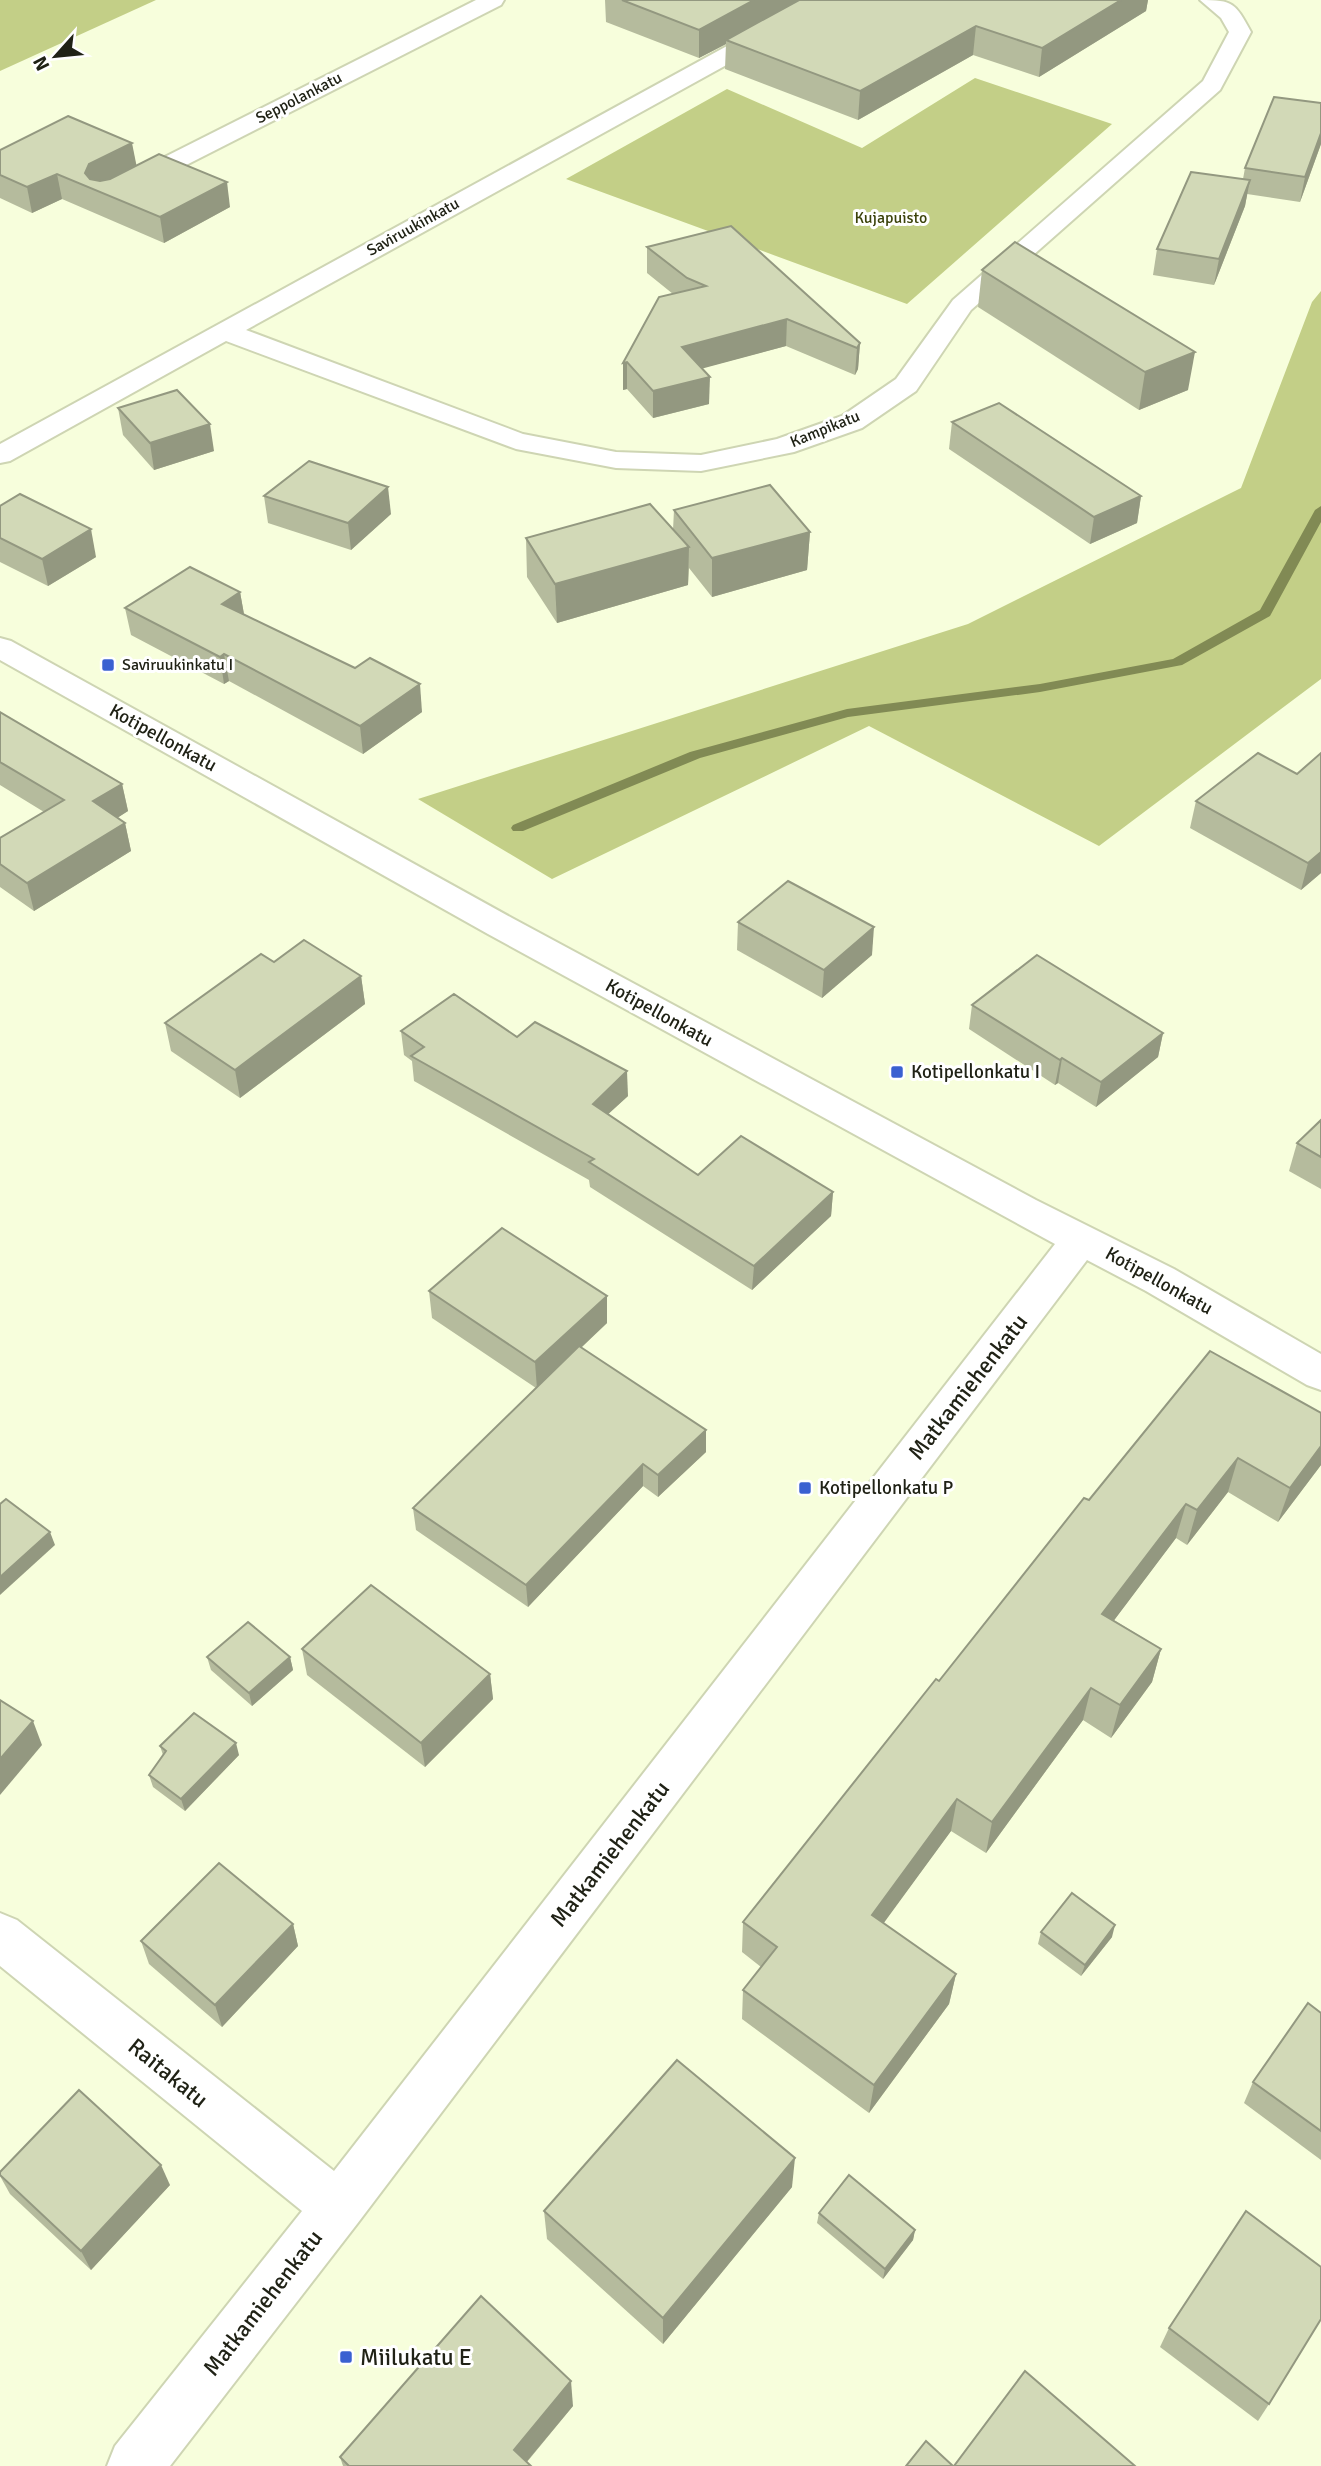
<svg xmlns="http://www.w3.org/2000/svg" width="1321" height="2466" viewBox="0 0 1321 2466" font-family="Signika,sans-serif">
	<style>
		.forest { fill: #c3cf87 }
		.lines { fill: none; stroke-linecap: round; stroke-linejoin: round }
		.stream { fill: #818a54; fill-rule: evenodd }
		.minor-casing { stroke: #ced5b3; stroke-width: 4 }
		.minor { fill: #fff; fill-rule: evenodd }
		.wall { fill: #b5bb9d }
		.shaded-wall { fill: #939880 }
		.building { fill: #d2d9b7; stroke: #939880; stroke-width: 2 }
		.poi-dot { fill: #3a60d1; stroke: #fff; stroke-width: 2.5 }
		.labels { text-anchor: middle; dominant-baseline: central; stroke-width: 6; stroke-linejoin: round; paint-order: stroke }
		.far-street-label { font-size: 16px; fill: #202216; stroke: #fff }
		.far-park-label { font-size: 16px; fill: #3b420a; stroke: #fff }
		.far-poi-label { font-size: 16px; fill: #202216; stroke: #fff; text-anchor: start }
		.street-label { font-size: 19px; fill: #202216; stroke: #fff }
		.poi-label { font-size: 19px; fill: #202216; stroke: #fff; text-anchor: start }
		.near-street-label { font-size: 23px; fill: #202216; stroke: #fff }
		.near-poi-label { font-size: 23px; fill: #202216; stroke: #fff; text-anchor: start }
	</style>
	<rect width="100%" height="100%" fill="#f7fedc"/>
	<g class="forest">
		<polygon points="0,0 156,0 0,71"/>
		<polygon points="975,78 1112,124 907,304 566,179 727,89 862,148"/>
		<polygon points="1321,291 1321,679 1099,846 869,726 552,879 418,799 968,624 1241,488 1312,302"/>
	</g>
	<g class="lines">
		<polygon class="stream" points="1321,506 1321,522 1270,616 1182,665 1040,692 848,717 700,758 523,831 513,831 511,828 513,825 690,752 847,709 1040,684 1173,659 1260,610 1315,510"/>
		<defs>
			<g id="minor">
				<polygon points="476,0 504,0 501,5 139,189 130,191 121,189 118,184 121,179"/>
				<path d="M811,0H838L835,5L246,330L523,434L616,452L701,455L777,439L842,416L896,379L953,300L1203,81L1229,32L1221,18L1200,0C1234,0 1235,3 1251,32L1220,90L971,310L916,391L862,428L794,452L701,471L616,468L516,449L226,341L10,461L0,463V444Z"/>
				<polygon points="0,638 11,641 512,918 1036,1200 1174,1269 1321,1354 1321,1390 1307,1385 1146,1291 1087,1260 357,2224 170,2466 107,2466 115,2446 302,2211 0,1966 0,1913 17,1920 334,2171 1055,1244 488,934 0,660"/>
			</g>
		</defs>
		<use href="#minor" class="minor-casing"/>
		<use href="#minor" class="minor"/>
	</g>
	<g class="wall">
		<polygon points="605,0 1148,0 1146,11 1039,77 973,55 858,120 725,69 726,44 699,58 606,22"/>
		<polygon points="1321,103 1321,144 1300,202 1247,194 1245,206 1214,285 1153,275 1157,249 1243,179 1245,168"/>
		<polygon points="0,150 136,166 230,207 164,243 62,199 32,213 0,198"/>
		<polygon points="647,247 860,343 858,369 855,375 786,346 702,368 709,404 653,418 627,389 623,390 623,363 673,294 647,273"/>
		<polygon points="982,270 1188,390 1139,410 978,307"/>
		<polygon points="118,408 214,451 154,470 123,435"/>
		<polygon points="952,422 1141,496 1137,523 1090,544 949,449"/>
		<polygon points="264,496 391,514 351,550 268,523"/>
		<polygon points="0,506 96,557 48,586 0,562"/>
		<polygon points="674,510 810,532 807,570 712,597 689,568 688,585 557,623 527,577 526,538 673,530"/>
		<polygon points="240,592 244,614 422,712 363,754 229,681 224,684 131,635 125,608"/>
		<polygon points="0,712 122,784 128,811 117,818 125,823 131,851 34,911 0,887 0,838 44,812 0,785"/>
		<polygon points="1258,753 1321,873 1301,890 1190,828 1196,801"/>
		<polygon points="738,922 872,955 822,998 737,950"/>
		<polygon points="274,962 361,976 365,1004 240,1098 171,1051 165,1023"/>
		<polygon points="972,1005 1163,1033 1158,1057 1096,1107 1058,1083 1055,1085 969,1029"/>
		<polygon points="401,1031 517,1037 628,1096 608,1114 698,1175 833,1192 831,1216 752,1290 590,1187 589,1180 414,1081 412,1061 404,1055"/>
		<polygon points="1321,1120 1321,1189 1289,1171 1297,1143"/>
		<polygon points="429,1291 607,1323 581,1348 706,1452 658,1497 643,1486 528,1607 416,1530 413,1508 536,1388 432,1318"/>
		<polygon points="1321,1413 1321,1465 1278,1522 1228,1492 1187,1545 1176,1538 1114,1620 1161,1649 1152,1682 1111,1738 1083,1720 986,1853 951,1831 883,1923 956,1974 949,2004 869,2113 742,2019 743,1990 761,1967 742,1952 743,1922 939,1681 1089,1500"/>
		<polygon points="302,1649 490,1674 493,1699 425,1767 307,1675"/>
		<polygon points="207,1657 290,1657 293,1670 252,1706 211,1670"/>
		<polygon points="160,1746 239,1755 185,1811 153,1787 149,1775 163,1755"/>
		<polygon points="293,1924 298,1946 222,2027 149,1964 141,1941"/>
		<polygon points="1041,1932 1112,1937 1081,1976 1038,1944"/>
		<polygon points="1321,2013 1321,2160 1244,2103 1253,2082"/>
		<polygon points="0,2172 170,2185 91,2270 10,2194 0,2176"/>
		<polygon points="792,2187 663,2344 547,2239 544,2211"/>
		<polygon points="819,2213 915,2230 913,2240 883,2279 817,2223"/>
		<polygon points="1169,2328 1269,2404 1258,2421 1160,2347"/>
		<polygon points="573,2406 527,2462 531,2466 343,2466 340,2457"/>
	</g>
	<g class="shaded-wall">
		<polygon points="754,0 806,0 726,40 726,44 699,58 699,30"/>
		<polygon points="1121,0 1148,0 1146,11 1039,77 1042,48"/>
		<polygon points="976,26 973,55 858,120 860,91"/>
		<polygon points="1321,133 1321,144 1300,202 1305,177"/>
		<polygon points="132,143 137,168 94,190 85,173 89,164"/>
		<polygon points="57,174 62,199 32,213 27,187"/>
		<polygon points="1250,180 1245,206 1214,285 1219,259"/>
		<polygon points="227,182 230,207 164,243 160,217"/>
		<polygon points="787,319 786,346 682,374 682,347"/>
		<polygon points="860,343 858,369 855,375 857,348"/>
		<polygon points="1195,352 1188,390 1139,410 1145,372"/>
		<polygon points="627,362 627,389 623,390 623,363"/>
		<polygon points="710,377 709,404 653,418 653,391"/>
		<polygon points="210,424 214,451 154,470 150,443"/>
		<polygon points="388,487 391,514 351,550 348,523"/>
		<polygon points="1141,496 1137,523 1090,544 1094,517"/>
		<polygon points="91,529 96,557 48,586 42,559"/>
		<polygon points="810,532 807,570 712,597 712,558"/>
		<polygon points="689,547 688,585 557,623 555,584"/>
		<polygon points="240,592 245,620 222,604"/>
		<polygon points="224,654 229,681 224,684 220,657"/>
		<polygon points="420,684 422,712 363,754 360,726"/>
		<polygon points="122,784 128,811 100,829 93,801"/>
		<polygon points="125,823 131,851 34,911 27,883"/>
		<polygon points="1321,852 1321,873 1301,890 1308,863"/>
		<polygon points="874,927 872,955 822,998 824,970"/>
		<polygon points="361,976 365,1004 240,1098 235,1070"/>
		<polygon points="1163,1033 1158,1057 1096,1107 1101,1082"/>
		<polygon points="1062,1058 1058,1083 1055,1085 1060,1060"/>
		<polygon points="627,1071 628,1096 593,1128 593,1104"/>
		<polygon points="833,1192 831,1216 752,1290 754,1266"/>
		<polygon points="607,1296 607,1323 537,1389 535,1362"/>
		<polygon points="706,1430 706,1452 658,1497 658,1475"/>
		<polygon points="1321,1446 1321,1465 1278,1522 1290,1488"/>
		<polygon points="1238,1458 1228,1492 1187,1545 1197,1510"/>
		<polygon points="643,1464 643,1486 528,1607 526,1585"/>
		<polygon points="1186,1504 1176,1538 1094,1647 1102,1614"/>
		<polygon points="50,1532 55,1545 0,1595 0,1577"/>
		<polygon points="1161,1649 1152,1682 1111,1738 1120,1705"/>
		<polygon points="290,1657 293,1670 252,1706 249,1693"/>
		<polygon points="490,1674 493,1699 425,1767 421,1743"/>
		<polygon points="1091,1688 1083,1720 986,1853 992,1822"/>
		<polygon points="33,1721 42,1745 0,1795 0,1759"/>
		<polygon points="236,1743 239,1755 185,1811 181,1799"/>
		<polygon points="957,1799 951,1831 867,1946 872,1915"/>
		<polygon points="293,1924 298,1946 222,2027 215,2005"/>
		<polygon points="1115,1925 1112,1937 1081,1976 1085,1965"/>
		<polygon points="956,1974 949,2004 869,2113 874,2085"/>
		<polygon points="795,2158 792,2187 663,2344 663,2318"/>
		<polygon points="161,2165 170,2185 91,2270 81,2251"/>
		<polygon points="915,2230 913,2240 883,2279 885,2269"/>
		<polygon points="571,2381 573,2406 523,2466 514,2450"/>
	</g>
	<g class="building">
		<polygon points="622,0 754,0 699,30"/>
		<polygon points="799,0 1121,0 1042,48 976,26 860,91 726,40"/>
		<polygon points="1274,97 1321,103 1321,133 1305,177 1245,168"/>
		<polygon points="68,116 132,143 89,164 85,173 90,179 100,181 110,179 159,154 227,182 160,217 57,174 27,187 0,175 0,150"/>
		<polygon points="1191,172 1250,180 1219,259 1157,249"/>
		<polygon points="731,226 860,343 857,348 787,319 682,347 710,377 653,391 627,362 623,363 659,297 706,286 687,278 647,247"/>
		<polygon points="1015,242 1195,352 1145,372 982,270"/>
		<polygon points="177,390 210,424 150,443 118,408"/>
		<polygon points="999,403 1141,496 1094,517 952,422"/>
		<polygon points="309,461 388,487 348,523 264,496"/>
		<polygon points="770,485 810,532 712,558 674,510"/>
		<polygon points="20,494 91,529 42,559 0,538 0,506"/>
		<polygon points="650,504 689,547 555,584 526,538"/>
		<polygon points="190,567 240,592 222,604 355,668 370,658 420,684 360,726 224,654 220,657 125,608"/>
		<polygon points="0,712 122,784 93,801 125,823 27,883 0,864 0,838 64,800 0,762"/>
		<polygon points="1258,753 1297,774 1321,753 1321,852 1308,863 1196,801"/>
		<polygon points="788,881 874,927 824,970 738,922"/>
		<polygon points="304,940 361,976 235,1070 165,1023 261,954 274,962"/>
		<polygon points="1037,955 1163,1033 1101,1082 1062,1058 1060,1060 972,1005"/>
		<polygon points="454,994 517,1037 535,1022 627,1071 593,1104 698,1175 741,1136 833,1192 754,1266 589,1162 594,1159 411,1056 424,1047 401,1031"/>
		<polygon points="1321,1120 1321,1157 1297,1143"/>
		<polygon points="502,1228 607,1296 535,1362 429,1291"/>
		<polygon points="579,1346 706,1430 658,1475 643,1464 526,1585 413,1508"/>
		<polygon points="1210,1351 1321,1413 1321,1446 1290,1488 1238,1458 1197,1510 1186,1504 1102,1614 1161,1649 1120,1705 1091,1688 992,1822 957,1799 872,1915 956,1974 874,2085 743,1990 777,1947 743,1922 936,1679 939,1681 1084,1498 1089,1500"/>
		<polygon points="6,1499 50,1532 0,1577 0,1504"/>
		<polygon points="371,1585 490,1674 421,1743 302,1649"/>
		<polygon points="248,1622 290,1657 249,1693 207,1657"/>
		<polygon points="0,1700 33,1721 0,1759"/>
		<polygon points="194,1713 236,1743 181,1799 149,1775 166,1751 160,1746"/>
		<polygon points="219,1863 293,1924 215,2005 141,1941"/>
		<polygon points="1072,1893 1115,1925 1085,1965 1041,1932"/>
		<polygon points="1308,2003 1321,2013 1321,2131 1253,2082"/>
		<polygon points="677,2060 795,2158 663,2318 544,2211"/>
		<polygon points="79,2090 161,2165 81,2251 0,2175 0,2172"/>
		<polygon points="849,2175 915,2230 885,2269 819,2213"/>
		<polygon points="1246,2211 1321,2267 1321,2319 1269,2404 1169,2328"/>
		<polygon points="481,2296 571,2381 514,2450 531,2466 349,2466 340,2457"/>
		<polygon points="1025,2371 1135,2466 954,2466"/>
		<polygon points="926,2441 953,2466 906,2466"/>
	</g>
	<g class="poi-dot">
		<rect x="101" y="658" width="14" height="14" rx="3.5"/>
		<rect x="890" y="1065" width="14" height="14" rx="3.5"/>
		<rect x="798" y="1481" width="14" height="14" rx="3.5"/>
		<rect x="339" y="2350" width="14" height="14" rx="3.5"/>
	</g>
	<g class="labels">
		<g class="far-street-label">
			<text transform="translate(299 98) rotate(-27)">Seppolankatu</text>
			<text transform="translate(413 227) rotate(-29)">Saviruukinkatu</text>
			<text transform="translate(825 429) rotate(-22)">Kampikatu</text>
		</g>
		<g class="far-park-label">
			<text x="891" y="218">Kujapuisto</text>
		</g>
		<g class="far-poi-label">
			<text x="122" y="665">Saviruukinkatu I</text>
		</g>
		<g class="street-label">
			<text transform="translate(163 738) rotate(29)">Kotipellonkatu</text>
			<text transform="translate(659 1013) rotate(29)">Kotipellonkatu</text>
			<text transform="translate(1159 1281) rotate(29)">Kotipellonkatu</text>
		</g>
		<g class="poi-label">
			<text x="911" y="1072">Kotipellonkatu I</text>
			<text x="819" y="1488">Kotipellonkatu P</text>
		</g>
		<g class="near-street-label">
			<text transform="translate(968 1387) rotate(-52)">Matkamiehenkatu</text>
			<text transform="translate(610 1854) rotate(-52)">Matkamiehenkatu</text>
			<text transform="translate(168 2073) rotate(39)">Raitakatu</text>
			<text transform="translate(263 2303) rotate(-52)">Matkamiehenkatu</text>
		</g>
		<g class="near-poi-label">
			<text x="360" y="2357">Miilukatu E</text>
		</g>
	</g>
	<g transform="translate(56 56) rotate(243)" stroke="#ffffff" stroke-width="5" paint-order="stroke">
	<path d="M0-5L12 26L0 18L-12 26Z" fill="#202216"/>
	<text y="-10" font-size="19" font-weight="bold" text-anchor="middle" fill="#202216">N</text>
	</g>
</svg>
